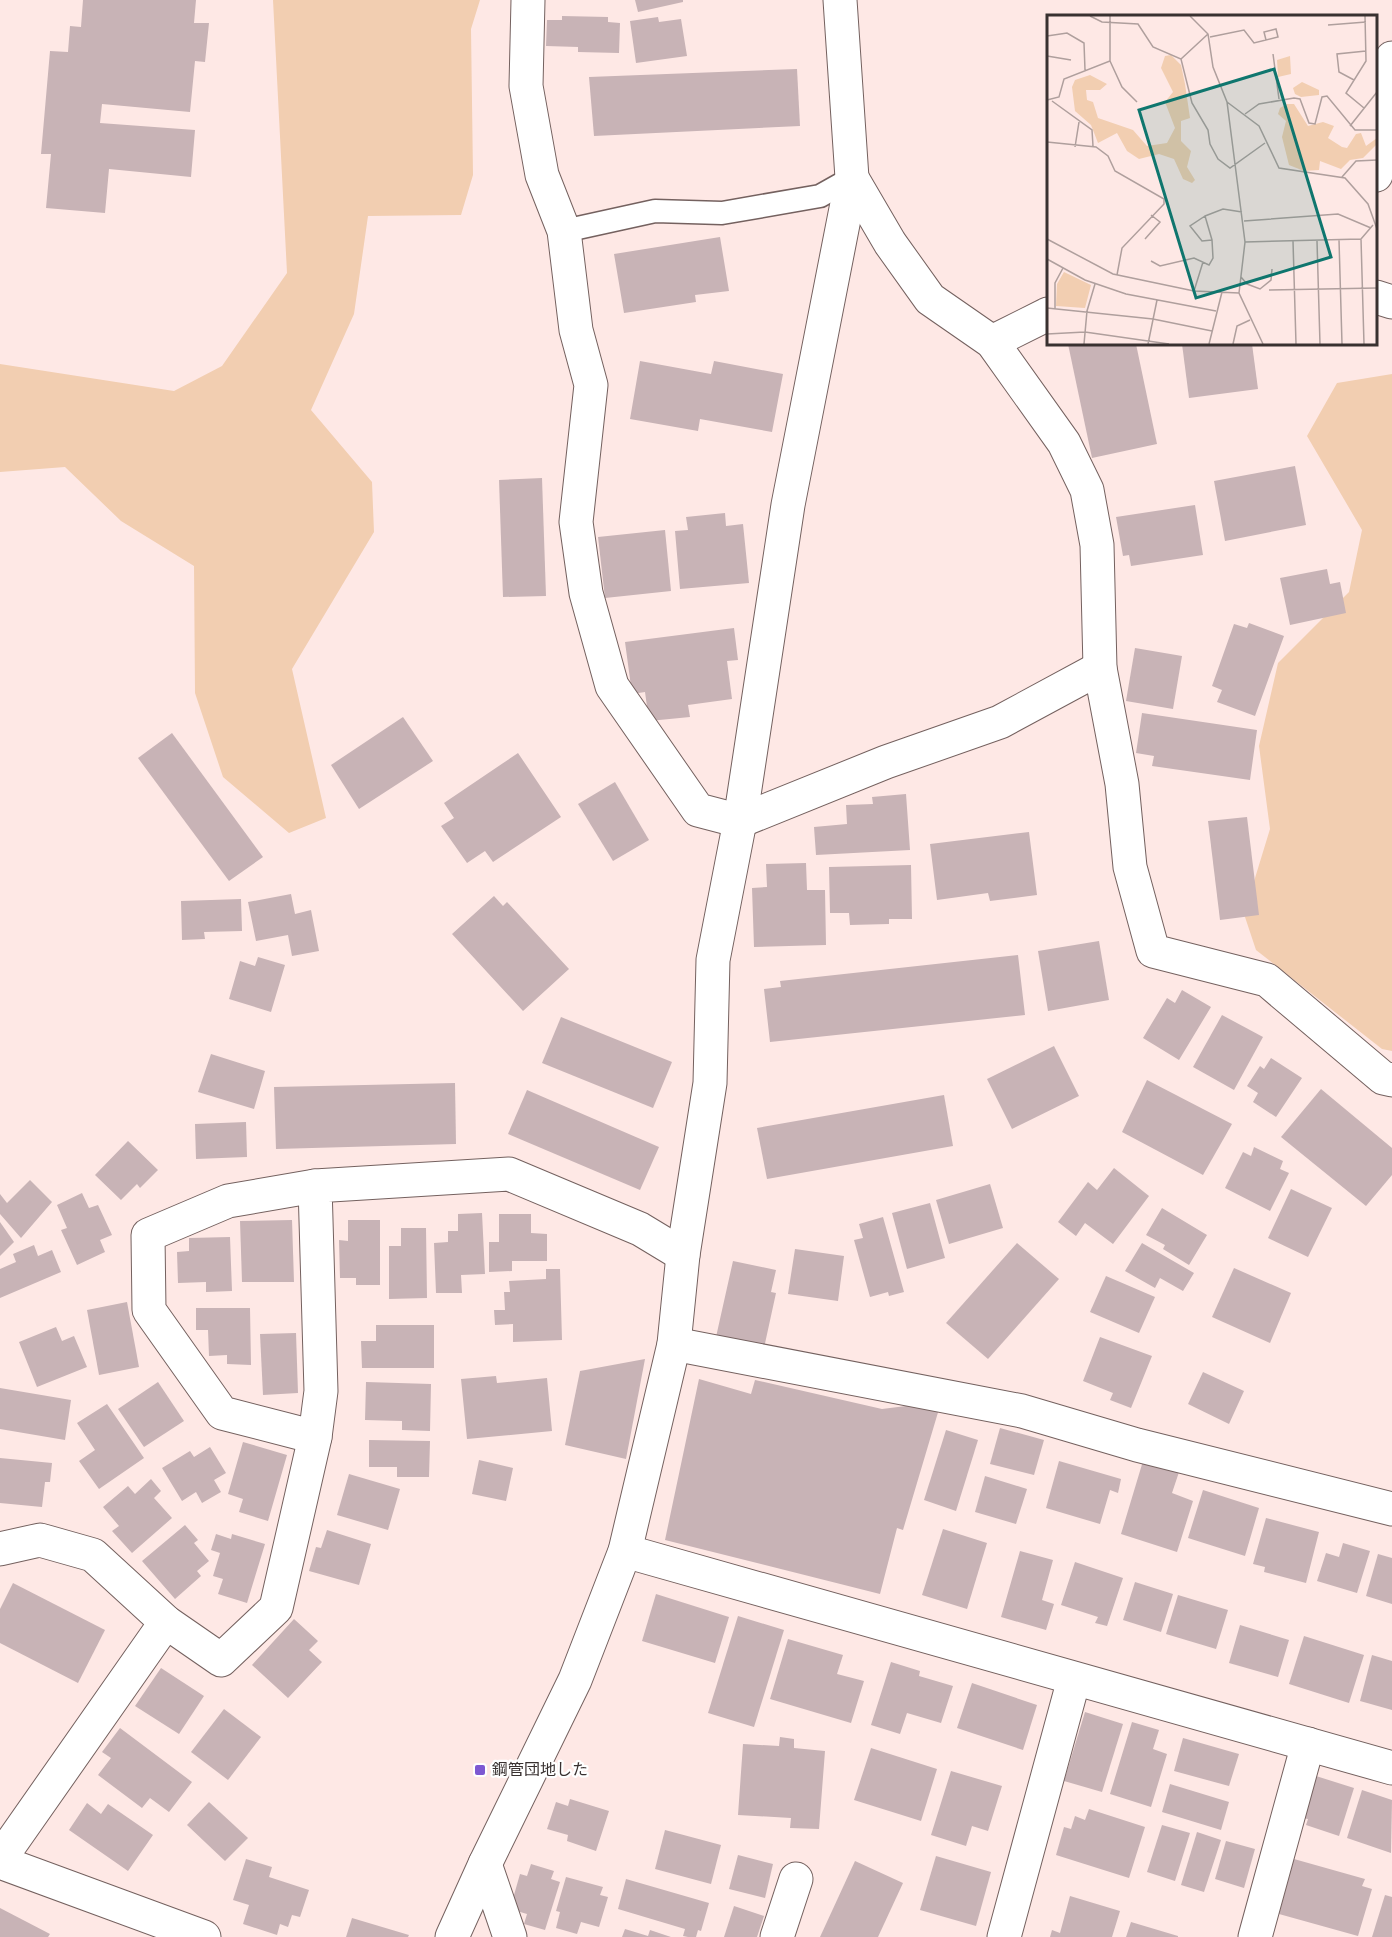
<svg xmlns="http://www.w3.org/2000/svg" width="1392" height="1937" viewBox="0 0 1392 1937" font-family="'Sofia Sans Condensed','Noto Sans JP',sans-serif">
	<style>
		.green { fill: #f2ceb1 }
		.building { fill: #c8b3b6 }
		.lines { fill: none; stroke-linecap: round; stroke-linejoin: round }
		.lane-casing { stroke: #74615f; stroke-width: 25 }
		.street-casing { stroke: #74615f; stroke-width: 35 }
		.lane { stroke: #fff; stroke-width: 22 }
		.street { stroke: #fff; stroke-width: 33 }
		.poi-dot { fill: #7d58d2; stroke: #fff; stroke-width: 2 }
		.labels { text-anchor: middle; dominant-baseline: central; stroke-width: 4.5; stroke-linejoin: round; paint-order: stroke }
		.poi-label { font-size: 16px; fill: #393130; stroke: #fff; text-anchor: start }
		.inset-road { fill: none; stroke: #af9f9d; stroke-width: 1.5 }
		.view { fill: #0f766e; fill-opacity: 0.15; stroke: #0f766e; stroke-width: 3 }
		.inset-edge { fill: none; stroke: #393130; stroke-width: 3 }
	</style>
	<rect width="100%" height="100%" fill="#fee8e5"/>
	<g class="green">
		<polygon points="273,0 480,0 471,29 473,175 461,215 368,216 354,314 311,410 372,482 374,532 292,669 326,818 289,833 223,777 195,693 194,566 121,521 65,467 0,472 0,364 174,391 222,366 287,273"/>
		<polygon points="1392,374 1392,1051 1382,1049 1256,950 1244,914 1270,829 1259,746 1278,663 1349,592 1362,530 1307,436 1337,383"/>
	</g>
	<g class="building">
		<polygon points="83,0 196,0 194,23 209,23 205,62 195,61 190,112 102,104 100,123 195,130 191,177 109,169 105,213 46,208 51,154 41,154 50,51 68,52 70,26 81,27"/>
		<polygon points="635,0 683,0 683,2 638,12"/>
		<polygon points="562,16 608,17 608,22 620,23 619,53 578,52 578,47 546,46 547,20 562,20"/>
		<polygon points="658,17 659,22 681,19 687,56 636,63 630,21"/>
		<polygon points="797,69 800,126 594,136 589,77"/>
		<polygon points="720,237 729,291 695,295 696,302 624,313 614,254"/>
		<polygon points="1068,344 1136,344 1157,444 1092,458"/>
		<polygon points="1182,344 1252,344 1258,389 1189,398"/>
		<polygon points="640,361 711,374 714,361 783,374 772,432 700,419 698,431 630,419"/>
		<polygon points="1295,466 1306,525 1225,541 1214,481"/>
		<polygon points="542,478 546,596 503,597 499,480"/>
		<polygon points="1195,505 1203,555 1131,566 1129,555 1123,556 1116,517"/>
		<polygon points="725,513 726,526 743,524 749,583 680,589 675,531 688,530 686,517"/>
		<polygon points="665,530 671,591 605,598 598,537"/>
		<polygon points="1327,569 1330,584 1340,582 1346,613 1290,625 1280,578"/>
		<polygon points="1249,623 1284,636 1255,716 1217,702 1222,690 1212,686 1234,624 1247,628"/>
		<polygon points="734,628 738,660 727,661 732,699 688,705 690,717 649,721 645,692 632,694 625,642"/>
		<polygon points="1135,648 1182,656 1173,709 1126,701"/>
		<polygon points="1142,713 1257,730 1250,780 1152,766 1154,756 1136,753"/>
		<polygon points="403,717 433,761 359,809 331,765"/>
		<polygon points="172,733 263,857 229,881 138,758"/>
		<polygon points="518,753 561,817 493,862 485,851 467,863 441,826 454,818 444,803"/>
		<polygon points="615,782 649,840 613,861 578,804"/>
		<polygon points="906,794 910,850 816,855 814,827 847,824 846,805 873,804 872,797"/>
		<polygon points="1247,817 1259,915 1220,920 1208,821"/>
		<polygon points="1029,832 1037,895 990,901 988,893 937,900 930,844"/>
		<polygon points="806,863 807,890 825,890 826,945 754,947 752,888 767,887 766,864"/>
		<polygon points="911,865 912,919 889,919 889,924 850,925 849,913 830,913 829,867"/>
		<polygon points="291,894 295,914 311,910 319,951 292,956 288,935 256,941 248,902"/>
		<polygon points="494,896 503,906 507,902 569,969 523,1011 452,934"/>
		<polygon points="241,899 242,931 204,932 205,939 182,940 181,901"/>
		<polygon points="1099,941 1109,1000 1048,1011 1038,951"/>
		<polygon points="1018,955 1025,1015 770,1042 764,989 781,987 780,981"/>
		<polygon points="258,957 285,965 271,1012 229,999 240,961 255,966"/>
		<polygon points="1182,990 1211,1007 1179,1060 1143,1038 1167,998 1175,1003"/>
		<polygon points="1222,1015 1263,1037 1234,1090 1193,1067"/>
		<polygon points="561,1017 672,1062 653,1108 542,1063"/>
		<polygon points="1054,1046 1079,1096 1012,1129 987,1079"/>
		<polygon points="211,1054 265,1071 254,1109 198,1092"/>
		<polygon points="1271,1058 1302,1078 1276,1117 1253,1102 1258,1093 1247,1086 1260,1066 1264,1069"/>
		<polygon points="1147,1080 1232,1124 1203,1175 1122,1132"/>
		<polygon points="455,1083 456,1144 276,1149 274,1087"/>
		<polygon points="1321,1089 1392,1148 1392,1175 1366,1206 1281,1137"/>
		<polygon points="527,1090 659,1147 640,1190 508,1134"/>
		<polygon points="944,1095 953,1146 767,1179 757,1128"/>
		<polygon points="246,1122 247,1157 196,1159 195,1124"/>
		<polygon points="128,1141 158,1170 140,1188 137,1184 121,1200 95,1175"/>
		<polygon points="1254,1147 1283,1161 1280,1169 1289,1173 1270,1211 1225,1188 1243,1152 1251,1156"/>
		<polygon points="1114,1168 1149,1196 1113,1244 1085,1223 1076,1236 1058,1222 1088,1182 1097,1190"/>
		<polygon points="30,1180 52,1202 21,1238 0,1214 0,1194 7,1203"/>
		<polygon points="990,1184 1003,1228 949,1244 936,1200"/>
		<polygon points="1291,1189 1332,1208 1308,1257 1268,1238"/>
		<polygon points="82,1193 89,1208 98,1205 112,1235 100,1240 105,1252 77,1265 61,1230 67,1228 57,1205"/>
		<polygon points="930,1203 945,1258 907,1269 892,1213"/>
		<polygon points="1162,1208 1207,1235 1189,1265 1163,1249 1165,1245 1146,1235"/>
		<polygon points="482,1213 485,1274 461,1275 462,1293 436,1293 434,1243 448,1242 448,1231 458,1231 458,1214"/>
		<polygon points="499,1214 531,1214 531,1233 547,1234 547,1261 512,1261 512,1271 489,1272 489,1242 499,1242"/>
		<polygon points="883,1217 904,1292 889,1296 888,1292 870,1297 854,1240 863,1238 859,1224"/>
		<polygon points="292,1220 294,1282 242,1282 240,1221"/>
		<polygon points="348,1220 380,1220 380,1285 356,1285 356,1278 340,1278 339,1240 348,1241"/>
		<polygon points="0,1222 14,1242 0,1256"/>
		<polygon points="401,1228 426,1228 427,1298 389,1299 389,1246 401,1246"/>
		<polygon points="230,1237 232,1291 206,1292 206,1282 178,1283 177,1252 189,1251 189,1238"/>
		<polygon points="1017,1243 1059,1279 988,1359 946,1323"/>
		<polygon points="1142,1243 1194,1273 1183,1291 1160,1278 1155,1288 1125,1271"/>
		<polygon points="34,1245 38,1256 52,1250 61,1272 0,1298 0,1269 16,1262 13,1254"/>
		<polygon points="795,1249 844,1256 838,1301 788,1294"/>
		<polygon points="733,1261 776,1270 771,1292 776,1293 764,1348 716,1337"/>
		<polygon points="1234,1268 1291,1293 1270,1343 1212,1317"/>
		<polygon points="546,1269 560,1269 562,1340 513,1342 513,1324 495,1325 494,1310 505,1310 504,1292 510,1292 509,1281 546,1279"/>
		<polygon points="1106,1276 1155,1297 1139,1333 1090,1312"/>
		<polygon points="127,1302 139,1367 99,1375 87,1310"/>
		<polygon points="196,1308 250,1308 251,1365 227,1364 227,1355 209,1356 208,1330 196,1330"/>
		<polygon points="376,1325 434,1325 434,1368 362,1368 361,1341 376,1341"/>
		<polygon points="56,1327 62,1341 74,1336 87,1367 37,1387 19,1342"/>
		<polygon points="296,1333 298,1393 263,1395 260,1334"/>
		<polygon points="1100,1337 1152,1356 1131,1408 1110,1400 1113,1393 1083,1381"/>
		<polygon points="645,1359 626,1459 565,1445 580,1371"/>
		<polygon points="1203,1372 1244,1391 1229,1424 1188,1404"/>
		<polygon points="496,1376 497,1383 547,1378 552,1431 467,1439 461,1379"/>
		<polygon points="699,1379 751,1394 755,1380 882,1409 922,1404 939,1409 903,1530 897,1528 880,1594 665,1540"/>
		<polygon points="158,1382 184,1421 144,1447 118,1409"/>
		<polygon points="366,1382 431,1384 430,1431 402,1430 402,1421 365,1420"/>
		<polygon points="0,1388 71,1400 65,1440 0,1429"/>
		<polygon points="107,1404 144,1458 99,1489 79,1461 95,1450 77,1423"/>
		<polygon points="1000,1428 1044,1440 1034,1475 990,1464"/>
		<polygon points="946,1430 978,1440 956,1511 924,1500"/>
		<polygon points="369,1440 430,1441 429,1477 397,1477 397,1467 369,1467"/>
		<polygon points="243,1442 287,1455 268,1521 239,1512 243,1499 228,1494"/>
		<polygon points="210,1447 226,1473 214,1480 221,1492 202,1503 196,1492 182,1501 162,1468 190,1451 194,1457"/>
		<polygon points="0,1458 52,1463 50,1482 45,1482 42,1507 0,1503"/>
		<polygon points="479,1460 513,1468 506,1501 472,1494"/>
		<polygon points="1059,1461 1121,1479 1118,1493 1110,1490 1100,1524 1046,1508"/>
		<polygon points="1143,1461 1179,1472 1172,1493 1193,1501 1177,1552 1121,1534"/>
		<polygon points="349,1474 400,1489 388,1530 337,1515"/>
		<polygon points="985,1476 1027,1489 1016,1524 975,1512"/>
		<polygon points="151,1479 161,1491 154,1498 172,1518 132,1553 112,1531 119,1526 103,1507 128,1486 135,1494"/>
		<polygon points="1203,1490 1259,1508 1245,1556 1188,1538"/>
		<polygon points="1266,1518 1319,1532 1306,1583 1264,1572 1265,1567 1253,1564"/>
		<polygon points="185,1525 198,1540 194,1543 209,1561 197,1571 201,1576 175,1599 142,1561"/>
		<polygon points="943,1529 987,1543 967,1609 922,1595"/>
		<polygon points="327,1530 371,1544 359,1585 309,1571 316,1547 321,1548"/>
		<polygon points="216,1534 231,1539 232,1534 265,1544 247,1603 218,1594 223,1579 213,1576 220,1553 211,1550"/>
		<polygon points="1343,1543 1370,1551 1357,1593 1317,1581 1326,1553 1339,1557"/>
		<polygon points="1020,1551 1053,1560 1042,1600 1054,1604 1046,1630 1001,1617"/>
		<polygon points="1378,1554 1392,1558 1392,1604 1366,1596"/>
		<polygon points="1075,1562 1123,1578 1107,1626 1095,1623 1098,1617 1061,1605"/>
		<polygon points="1135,1582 1173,1594 1161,1632 1123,1620"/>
		<polygon points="13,1583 105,1630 78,1683 0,1643 0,1609"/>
		<polygon points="656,1594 729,1617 715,1663 642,1641"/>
		<polygon points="1178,1595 1228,1610 1216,1649 1166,1634"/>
		<polygon points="738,1616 784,1630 754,1727 708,1713"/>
		<polygon points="294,1619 318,1641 309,1650 322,1662 288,1698 252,1665"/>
		<polygon points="1240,1625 1289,1640 1278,1677 1229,1663"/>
		<polygon points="1304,1636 1364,1655 1349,1703 1289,1684"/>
		<polygon points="788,1639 843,1655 837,1674 864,1681 851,1723 770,1699"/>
		<polygon points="1372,1655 1392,1661 1392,1710 1360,1701"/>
		<polygon points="891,1662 920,1671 919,1676 953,1686 941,1723 907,1713 900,1734 871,1725"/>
		<polygon points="161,1668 204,1696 179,1734 135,1706"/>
		<polygon points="972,1683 1037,1705 1023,1750 957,1728"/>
		<polygon points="224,1709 261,1737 228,1780 191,1752"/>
		<polygon points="1085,1712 1123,1724 1102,1792 1064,1781"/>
		<polygon points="1132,1722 1159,1730 1153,1749 1167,1754 1151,1807 1110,1794"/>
		<polygon points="120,1728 192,1782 169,1812 150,1798 142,1808 98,1775 111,1758 102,1752"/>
		<polygon points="780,1737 794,1739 794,1748 825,1751 819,1829 790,1828 791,1818 738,1815 743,1744 779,1746"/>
		<polygon points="1183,1738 1239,1754 1229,1786 1174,1771"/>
		<polygon points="871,1748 937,1769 921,1821 854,1800"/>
		<polygon points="951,1771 1002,1786 988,1831 972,1826 966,1846 931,1835"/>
		<polygon points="1316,1776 1354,1788 1339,1836 1306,1825 1308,1819 1302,1818"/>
		<polygon points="1170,1784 1229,1802 1221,1830 1162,1812"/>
		<polygon points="1362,1790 1392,1800 1391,1853 1347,1838"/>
		<polygon points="570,1799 609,1811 596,1851 567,1841 568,1835 547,1829 556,1802 568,1806"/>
		<polygon points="209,1802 248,1838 225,1861 187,1825"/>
		<polygon points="87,1803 101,1814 108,1804 153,1835 128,1871 69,1830"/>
		<polygon points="1089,1809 1145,1827 1129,1878 1056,1855 1064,1827 1071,1829 1075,1816 1085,1820"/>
		<polygon points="1162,1825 1190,1833 1175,1881 1147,1872"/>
		<polygon points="665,1830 721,1845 711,1884 655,1869"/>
		<polygon points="1197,1832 1221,1840 1204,1892 1181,1885"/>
		<polygon points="1226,1841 1255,1849 1244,1888 1215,1879"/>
		<polygon points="738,1855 773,1864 765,1898 729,1889"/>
		<polygon points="936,1856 991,1872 976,1926 920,1910"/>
		<polygon points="246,1859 272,1867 269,1877 309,1890 300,1917 292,1915 288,1927 280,1924 277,1935 243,1924 249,1905 233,1900"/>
		<polygon points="1294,1859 1365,1879 1362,1886 1372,1889 1358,1936 1279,1914"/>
		<polygon points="855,1861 903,1883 878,1937 820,1937"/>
		<polygon points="531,1864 554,1871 551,1879 560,1882 545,1930 524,1924 527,1914 510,1909 520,1874 527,1876"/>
		<polygon points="566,1877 603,1887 600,1895 608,1897 599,1927 581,1922 577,1934 556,1928 560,1912 556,1911"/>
		<polygon points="626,1879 709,1903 701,1931 698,1930 696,1937 688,1937 683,1936 685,1929 618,1909"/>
		<polygon points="1385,1895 1392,1897 1392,1937 1372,1937"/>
		<polygon points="1070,1896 1120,1911 1112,1937 1050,1937 1052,1930 1060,1933"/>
		<polygon points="734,1906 764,1916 757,1937 724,1937"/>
		<polygon points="0,1908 50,1934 48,1937 0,1937"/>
		<polygon points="352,1918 409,1935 408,1937 346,1937"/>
		<polygon points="1131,1922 1178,1936 1178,1937 1126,1937"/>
		<polygon points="625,1929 648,1936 650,1930 671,1937 622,1937"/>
	</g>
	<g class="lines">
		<defs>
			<polyline id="lane" points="564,231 655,211 722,213 820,196 852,178"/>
			<g id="street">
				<polyline points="528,0 526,86 542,175 564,231 576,330 591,385 576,522 586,593 612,686 698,810 740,821 886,762 1000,722 1100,668"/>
				<polyline points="1376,175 1392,58"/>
				<polyline points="852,178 890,243 930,299 992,342 1064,443 1087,490 1097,545 1100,668 1122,784 1130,867 1153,951 1267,980 1383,1078 1392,1080"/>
				<polyline points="1376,297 1392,302"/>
				<polyline points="992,342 1048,314"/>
				<polyline points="315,1186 228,1201 148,1235 149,1310 222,1413 315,1437"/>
				<polyline points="674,1344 1022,1411 1137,1445 1392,1509"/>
				<polyline points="0,1549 40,1540 93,1555 166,1622 221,1660 276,1608 315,1437 321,1391 315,1186 509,1174 640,1229 683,1255"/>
				<polyline points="625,1551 1392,1768"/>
				<polyline points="0,1859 166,1622"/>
				<polyline points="0,1862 204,1937"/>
				<polyline points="485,1864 510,1937"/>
				<polyline points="452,1937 485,1864 575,1680 625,1551 674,1344 683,1255 710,1083 713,960 740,821 788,505 852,178 840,0"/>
				<polyline points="777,1937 796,1879"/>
				<polyline points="1004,1937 1074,1679"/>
				<polyline points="1255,1937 1308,1744"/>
			</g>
		</defs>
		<use href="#lane" class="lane-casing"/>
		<use href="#street" class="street-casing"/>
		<use href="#lane" class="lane"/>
		<use href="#street" class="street"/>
	</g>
	<rect class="poi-dot" x="474" y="1764" width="12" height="12" rx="3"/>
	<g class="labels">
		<g class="poi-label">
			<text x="492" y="1770">鋼管団地した</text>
		</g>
	</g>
	<g transform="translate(1047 15)">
		<rect width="330" height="330" fill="#fee8e5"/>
		<path d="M124,40L134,50L138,69L143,103L134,106V126L144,136L140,152L148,165L145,168L136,164L127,144L112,139L92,144L80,136L70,118L51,128L44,110L28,96L25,72L28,65L43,60L60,69L53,75H39L40,85L46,87L51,103L86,115L100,131L120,128L128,113L118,87L126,77L114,53L118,41ZM243,41L244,59L231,62L230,45ZM255,67L272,75V80L254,82L248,79L246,73ZM240,89H247L261,111L276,107L287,111L281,123L295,132L300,133L309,119L314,118L319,131L330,123V129L316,143L303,145L294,154L273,146L272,155L257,156L242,150L235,122L239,106L231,99L233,93ZM17,257L44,270L38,293L9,291L10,269Z" fill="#f2ceb1"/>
		<path class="inset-road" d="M43,1L55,7L91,9L106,32L134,44L145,88L161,115L163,129L171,144L183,153L218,128M143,1L161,19L166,52L180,87L198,227L192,278L216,329M281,10L319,7M0,21L20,18L37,28L38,55M163,22L197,15L207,28L231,22L229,14L217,17L219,25M226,39L232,84M0,41L24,45M134,44L161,19M63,46L75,72L90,87M307,65L292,57L290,39L319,36M0,85L12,82L17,64L63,46V1M5,86L45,115L46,131M180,87L212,111L232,153L298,163L321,189L330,214M317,93L299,78L319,46L318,1M198,99L212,89L247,83L253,84L262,108L268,109L275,82L280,81L308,115H330M303,111L330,77M0,127L49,132L61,141L68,156L117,184V189L75,233L70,260M28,132L32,107M295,162L309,146L330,145M158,201L143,211L155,226L165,225M197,206L291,199L324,213M0,224L66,259L147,276L192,278M98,224L113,207L104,200M314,224L317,329M292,225L295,329M246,226L249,329M270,226L273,329M198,227L314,224L326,210M0,244L38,265L79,279L169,296M104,246L113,251L147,243L162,250L166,243L165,225L158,201L176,194L195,197M194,262L200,269L213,274L224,265L225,254M222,275L330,273M147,276L156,247M0,293L106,304L165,316M8,294V268L16,253M0,319L38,317L122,329M37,329L40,296L48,269M101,329L110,285M162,329L175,277M186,329L190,311L203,305"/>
		<path class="view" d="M227,54L284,242L149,283L92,95Z"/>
		<rect width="330" height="330" class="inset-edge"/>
	</g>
</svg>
